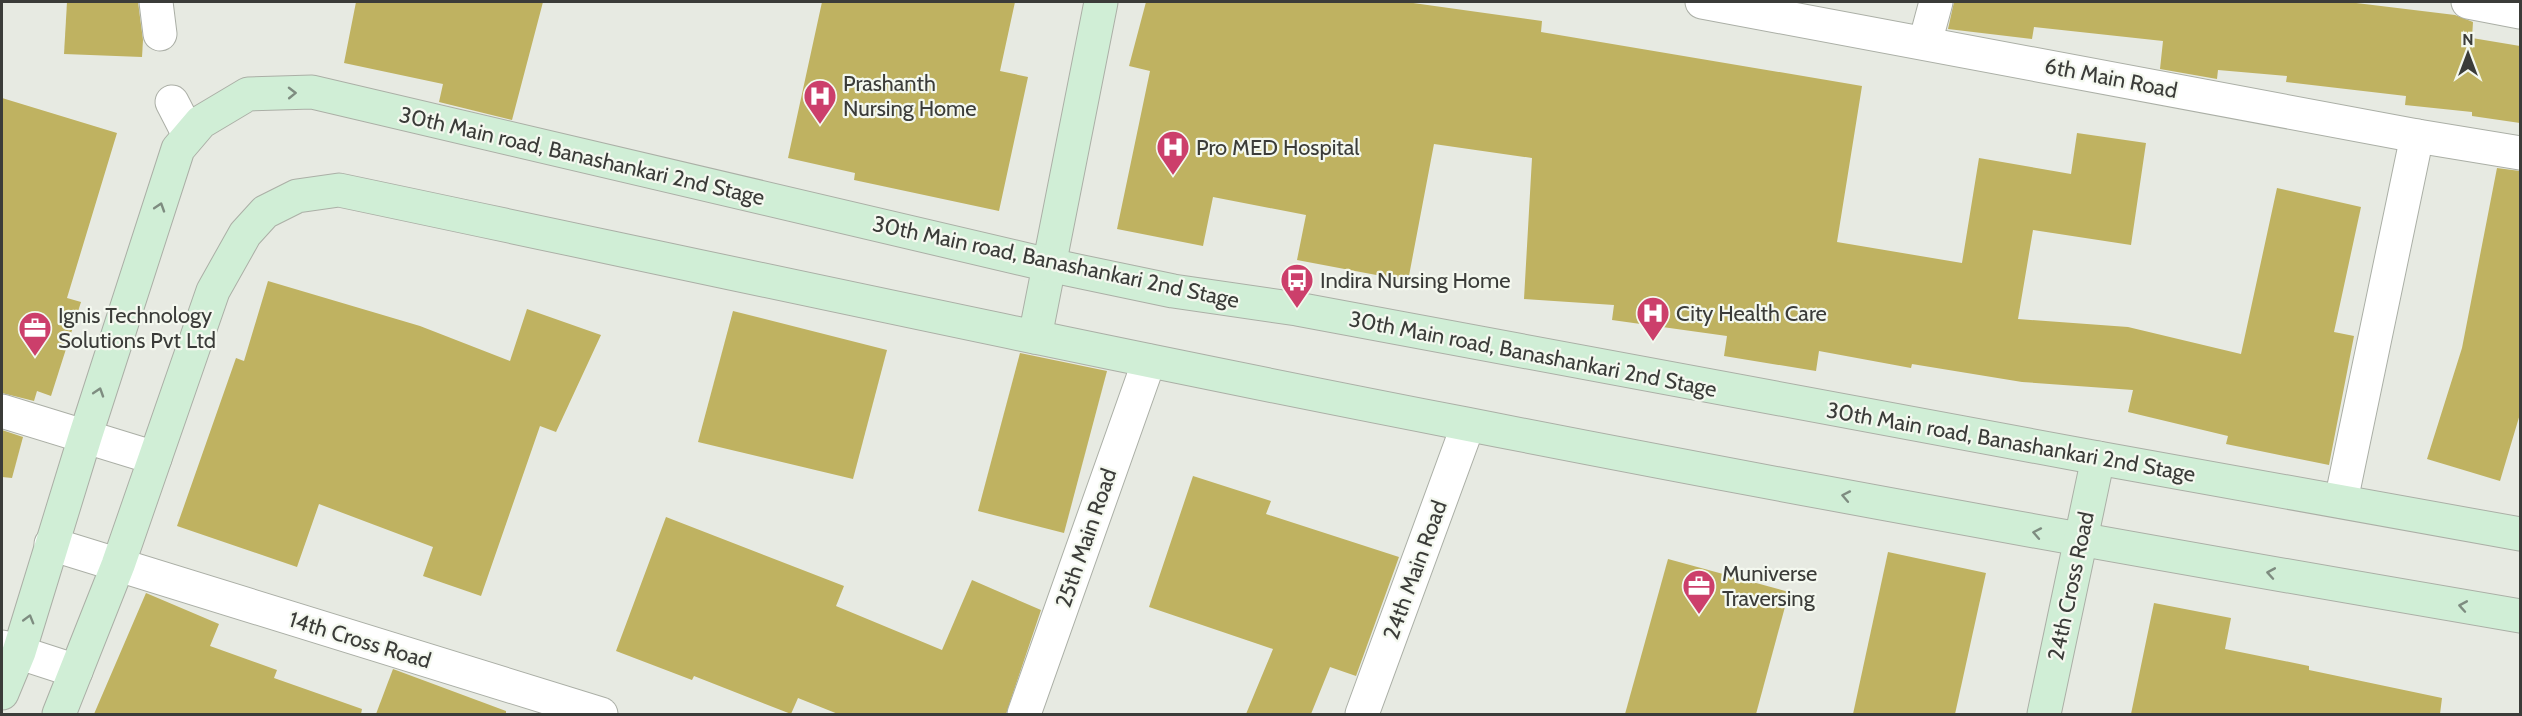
<svg xmlns="http://www.w3.org/2000/svg" width="2522" height="716" viewBox="0 0 2522 716" font-family="Cabin,sans-serif">
	<style>
		.building { fill: #bfb261 }
		.lines { fill: none; stroke-linecap: round; stroke-linejoin: round }
		.street-casing { stroke: #abafa6; stroke-width: 35 }
		.secondary-casing { stroke: #abafa6; stroke-width: 35 }
		.street { stroke: #fff; stroke-width: 33 }
		.secondary { stroke: #d0eed6; stroke-width: 33 }
		.oneway { stroke: #7e8c80 }
		.labels { text-anchor: middle; dominant-baseline: central; stroke-width: 4.5; stroke-linejoin: round; paint-order: stroke }
		.street-label { font-size: 22px; fill: #3b3c39; stroke: #f4f8ef }
		.poi-label { font-size: 22px; fill: #3b3c39; stroke: #f4f8ef; text-anchor: start }
	</style>
	<rect width="100%" height="100%" fill="#e7eae2"/>
	<g class="building">
		<polygon points="67,2 138,2 143,40 142,57 64,54"/>
		<polygon points="356,2 543,2 512,120 439,102 443,84 344,63"/>
		<polygon points="822,2 1015,2 1000,71 1028,77 999,211 854,180 855,173 788,158"/>
		<polygon points="1146,2 1406,2 1542,21 1541,32 1862,86 1837,242 1962,263 1979,158 2071,174 2077,133 2146,143 2131,245 2033,230 2018,319 2128,327 2241,354 2277,188 2361,207 2334,332 2354,336 2329,465 2226,444 2228,436 2128,412 2133,390 2022,382 1912,364 1911,368 1819,351 1816,371 1724,356 1727,336 1612,320 1614,305 1524,299 1532,158 1434,144 1408,281 1297,260 1306,215 1213,197 1203,246 1117,229 1150,71 1129,66"/>
		<polygon points="1954,2 2348,2 2455,15 2473,22 2472,38 2520,46 2520,123 2472,116 2472,112 2405,105 2406,96 2286,82 2287,76 2218,70 2217,79 2160,69 2163,41 2034,27 2032,39 1948,29"/>
		<polygon points="2,98 117,133 67,298 81,302 51,396 37,391 34,401 2,393"/>
		<polygon points="2497,168 2520,171 2520,414 2500,481 2427,459 2462,348"/>
		<polygon points="268,281 420,326 510,361 527,309 601,335 556,432 540,426 481,596 423,576 433,547 319,504 297,567 177,526 236,358 244,361"/>
		<polygon points="733,311 887,350 853,479 698,442"/>
		<polygon points="1020,353 1107,371 1064,533 978,511"/>
		<polygon points="2,430 23,437 12,478 2,477"/>
		<polygon points="1193,476 1271,501 1266,514 1399,557 1356,676 1330,667 1311,714 1246,714 1273,649 1149,607"/>
		<polygon points="666,517 844,586 836,606 942,650 972,580 1041,610 1006,714 838,714 798,698 791,714 694,676 692,680 616,651"/>
		<polygon points="1888,552 1986,573 1955,714 1853,714"/>
		<polygon points="1668,559 1789,592 1756,714 1625,714"/>
		<polygon points="146,593 219,624 210,646 277,670 274,678 362,709 361,714 94,714"/>
		<polygon points="2154,603 2231,618 2225,649 2309,666 2309,670 2442,698 2440,714 2131,714"/>
		<polygon points="393,669 506,711 506,714 376,714"/>
	</g>
	<g class="lines">
		<defs>
			<g id="street">
				<polyline points="156,2 160,34"/>
				<polyline points="1702,2 2417,136 2520,153"/>
				<polyline points="2468,2 2520,12"/>
				<polyline points="1925,43 1936,2"/>
				<polyline points="172,102 189,135"/>
				<polyline points="2,411 155,458"/>
				<polyline points="2341,501 2417,136"/>
				<polyline points="51,544 601,714"/>
				<polyline points="2,647 76,671"/>
				<polyline points="1024,714 1149,361"/>
				<polyline points="1362,714 1468,425"/>
			</g>
			<g id="secondary">
				<polyline points="1035,337 1101,2"/>
				<polyline points="2,693 19,652 85,437 178,149 201,122 248,94 312,92 1049,265 1173,291 1297,309 2098,458 2520,534"/>
				<path d="M59,714L118,565L213,291L245,234L265,212L297,196L339,190C714,269 1089,351 1466,424C1816,493 2168,556 2520,616"/>
				<polyline points="2044,714 2098,458"/>
			</g>
		</defs>
		<use href="#street" class="street-casing"/>
		<use href="#secondary" class="secondary-casing"/>
		<use href="#street" class="street"/>
		<use href="#secondary" class="secondary"/>
	</g>
	<defs><path id="oneway-chevron" d="M-2-3.5L2.5 0L-2 3.5" fill="none" stroke-width="1.6" stroke-linecap="round" stroke-linejoin="round" transform="scale(1.5)"/></defs>
	<g class="oneway">
		<use href="#oneway-chevron" transform="translate(292 93) rotate(-1)"/>
		<use href="#oneway-chevron" transform="translate(160 207) rotate(-72)"/>
		<use href="#oneway-chevron" transform="translate(99 392) rotate(-72)"/>
		<use href="#oneway-chevron" transform="translate(1846 496) rotate(-169)"/>
		<use href="#oneway-chevron" transform="translate(2037 533) rotate(-169)"/>
		<use href="#oneway-chevron" transform="translate(2271 573) rotate(-170)"/>
		<use href="#oneway-chevron" transform="translate(2463 606) rotate(-170)"/>
		<use href="#oneway-chevron" transform="translate(29 619) rotate(-74)"/>
	</g>
	<defs>
		<symbol id="hospital-pin" viewBox="-11 -11 22 30"><path d="M0 17L-7.5 6A9.5 9.5 0 1 1 7.5 6Z" fill="#cc3f6b" stroke="#f4f8ef"/><path d="M-5-5h3v3.5h4V-5h3V5h-3V1.5h-4V5h-3Z" fill="#fff"/></symbol>
		<symbol id="bus-pin" viewBox="-11 -11 22 30"><path d="M0 17L-7.5 6A9.5 9.5 0 1 1 7.5 6Z" fill="#cc3f6b" stroke="#f4f8ef"/><path d="M-5-6H5V4H4V6H2V4H-2V6H-4V4H-5ZM-3.5-4V0h7V-4ZM-3.5 1.2v1.5H-2V1.2ZM2 1.2v1.5H3.5V1.2Z" fill="#fff"/></symbol>
		<symbol id="office-pin" viewBox="-11 -11 22 30"><path d="M0 17L-7.5 6A9.5 9.5 0 1 1 7.5 6Z" fill="#cc3f6b" stroke="#f4f8ef"/><path d="M-6-3h4V-5.5h4V-3h4V5H-6ZM-1-4.5V-3h2v-1.5ZM-6 0V1H6V0Z" fill="#fff"/></symbol>
	</defs>
	<g fill-rule="evenodd">
		<use href="#hospital-pin" x="801" y="77" width="38" height="52"/>
		<use href="#hospital-pin" x="1154" y="128" width="38" height="52"/>
		<use href="#bus-pin" x="1278" y="261" width="38" height="52"/>
		<use href="#hospital-pin" x="1634" y="294" width="38" height="52"/>
		<use href="#office-pin" x="16" y="309" width="38" height="52"/>
		<use href="#office-pin" x="1680" y="567" width="38" height="52"/>
	</g>
	<g class="labels">
		<g class="street-label">
			<text transform="translate(2111 78) rotate(11)">6th Main Road</text>
			<text transform="translate(582 156) rotate(13)">30th Main road, Banashankari 2nd Stage</text>
			<text transform="translate(1056 262) rotate(12)">30th Main road, Banashankari 2nd Stage</text>
			<text transform="translate(1533 354) rotate(11)">30th Main road, Banashankari 2nd Stage</text>
			<text transform="translate(2011 442) rotate(10)">30th Main road, Banashankari 2nd Stage</text>
			<text transform="translate(1086 538) rotate(-71)">25th Main Road</text>
			<text transform="translate(1415 570) rotate(-70)">24th Main Road</text>
			<text transform="translate(2071 586) rotate(-78)">24th Cross Road</text>
			<text transform="translate(360 640) rotate(17)">14th Cross Road</text>
		</g>
		<g class="poi-label">
			<text x="843" y="83">Prashanth<tspan x="843" dy="25">Nursing Home</tspan></text>
			<text x="1196" y="147">Pro MED Hospital</text>
			<text x="1320" y="280">Indira Nursing Home</text>
			<text x="1676" y="313">City Health Care</text>
			<text x="58" y="315">Ignis Technology<tspan x="58" dy="25">Solutions Pvt Ltd</tspan></text>
			<text x="1722" y="573">Muniverse<tspan x="1722" dy="25">Traversing</tspan></text>
		</g>
	</g>
	<rect width="2522" height="716" fill="none" stroke="#3b3c39" stroke-width="6"/>
	<g transform="translate(2468 54)" stroke="#f4f8ef" stroke-width="4.5" paint-order="stroke">
	<path d="M0-4.5L10 22L0 15L-10 22Z" fill="#3b3c39"/>
	<text y="-9" font-size="16" font-weight="bold" text-anchor="middle" fill="#3b3c39">N</text>
	</g>
</svg>
